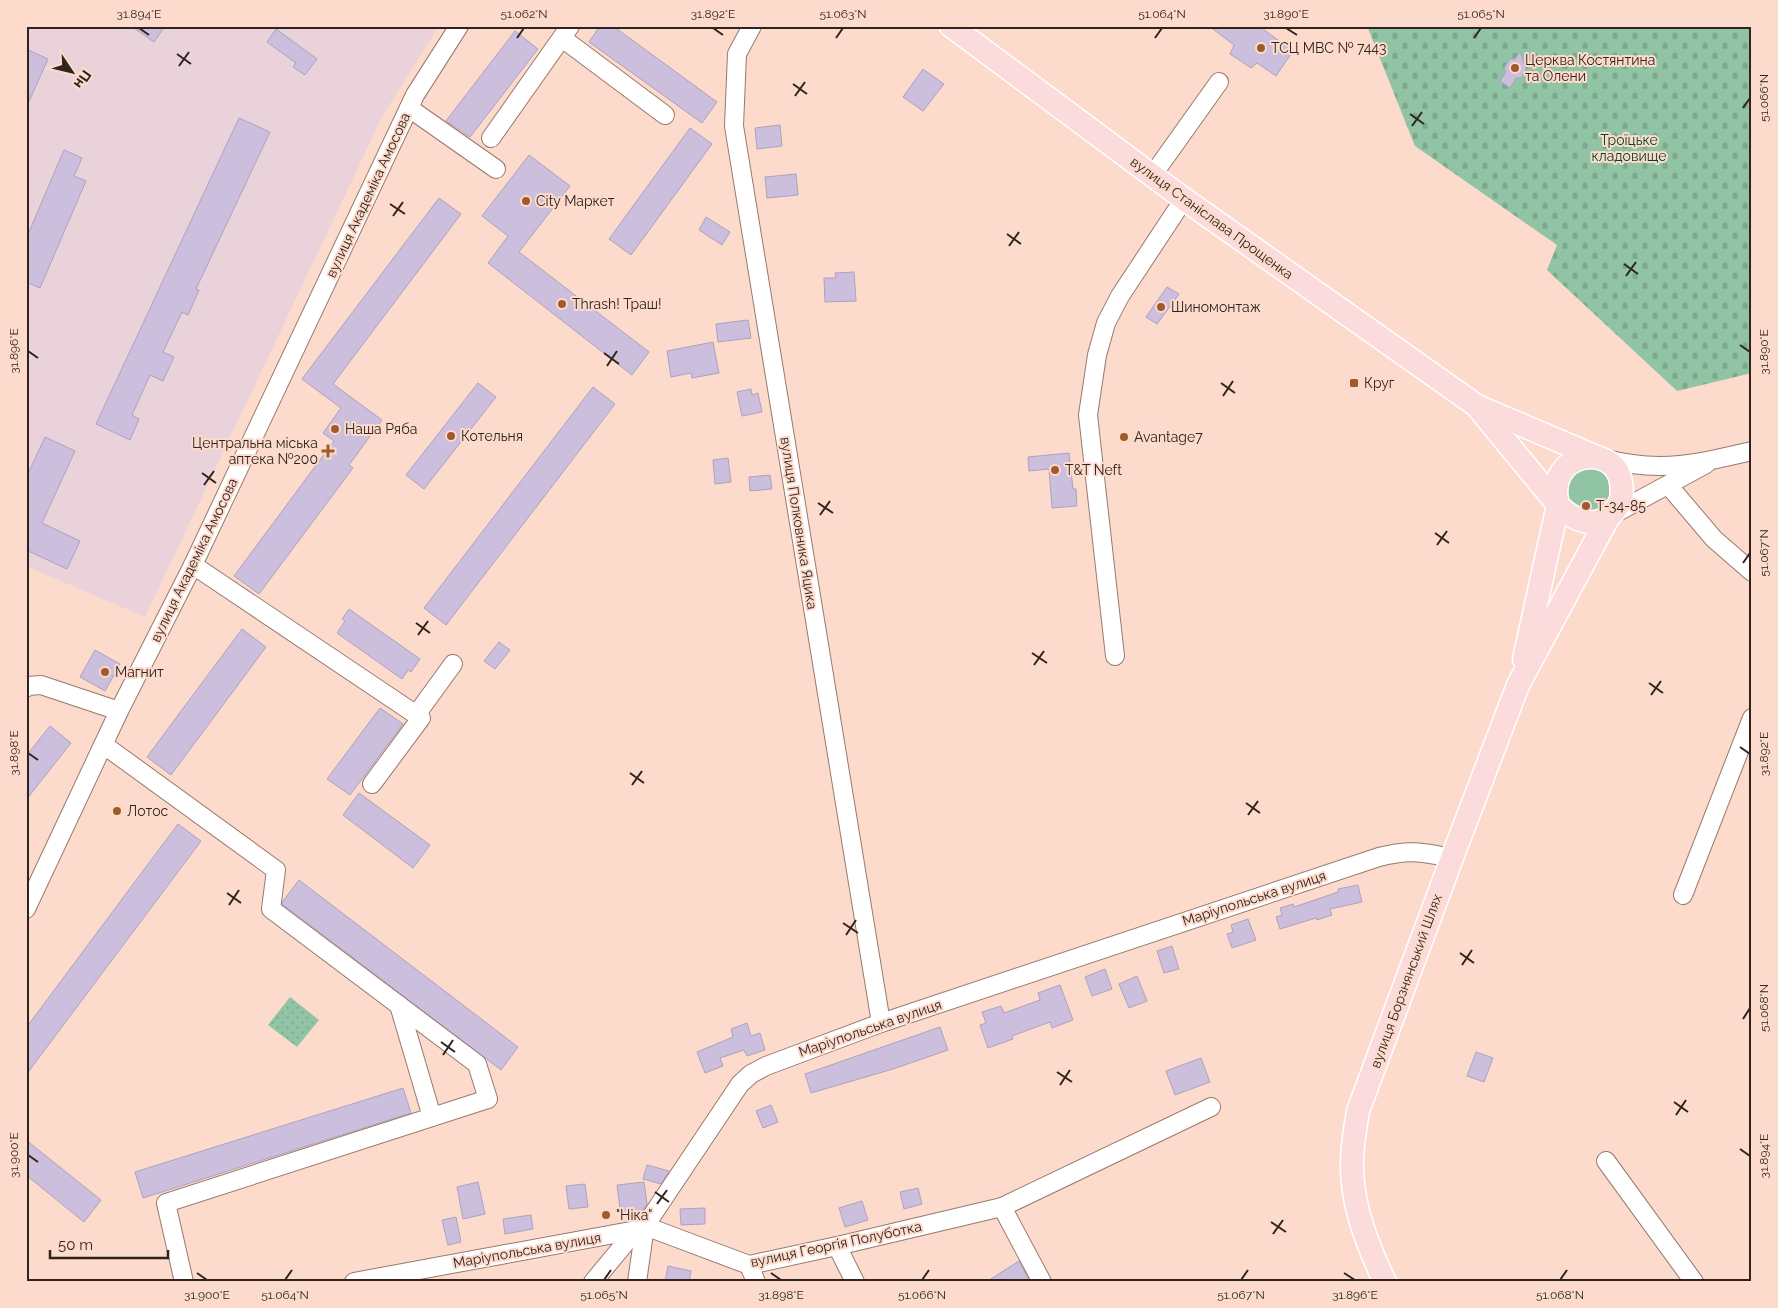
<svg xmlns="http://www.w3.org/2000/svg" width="1778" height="1308" viewBox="0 0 1778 1308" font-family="Raleway,sans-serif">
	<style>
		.medical { fill: #ead2db }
		.grass { fill: #91c4a5 }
		.cemetery { fill: url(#cemetery-stones) }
		.park { fill: url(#park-dots) }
		.building { fill: #ccbfdd; stroke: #aea1be }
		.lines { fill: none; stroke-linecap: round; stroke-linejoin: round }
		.minor-casing { stroke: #98796c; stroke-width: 20 }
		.major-casing { stroke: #fff; stroke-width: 25 }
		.minor { stroke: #fff; stroke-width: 18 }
		.major { stroke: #fbdbdb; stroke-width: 22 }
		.ticks { fill: none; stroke: #30231e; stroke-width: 2 }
		.poi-dot { fill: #9f5b2c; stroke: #fddbcc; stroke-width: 2 }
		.labels { text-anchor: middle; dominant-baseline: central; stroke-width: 4; stroke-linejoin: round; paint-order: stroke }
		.poi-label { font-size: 14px; fill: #30231e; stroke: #fddbcc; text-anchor: start }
		.park-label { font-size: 14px; fill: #004427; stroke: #fddbcc }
		.street-label { font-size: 14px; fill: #30231e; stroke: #fddbcc }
		.neatline { fill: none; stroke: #30231e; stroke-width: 2 }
		.ticks-label { font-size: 12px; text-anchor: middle; fill: #30231e }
	</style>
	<defs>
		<pattern id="cemetery-stones" width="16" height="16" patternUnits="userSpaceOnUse" patternTransform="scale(1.25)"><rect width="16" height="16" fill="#91c4a5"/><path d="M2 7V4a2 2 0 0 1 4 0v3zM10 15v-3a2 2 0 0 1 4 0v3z" fill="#7da88e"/></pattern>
		<pattern id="park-dots" width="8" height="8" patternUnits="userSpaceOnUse" patternTransform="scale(1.25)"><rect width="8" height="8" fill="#91c4a5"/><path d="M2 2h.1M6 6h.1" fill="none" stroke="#7da88e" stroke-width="1.8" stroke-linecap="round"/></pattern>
	</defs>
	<rect width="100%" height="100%" fill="#fddbcc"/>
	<polygon class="medical" points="26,26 439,26 383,115 145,617 26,566"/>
	<polygon class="grass" points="1584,467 1602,470 1612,481 1612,498 1602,511 1588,514 1567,501 1568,479"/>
	<polygon class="cemetery" points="1367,26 1752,26 1752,373 1677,391 1547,270 1557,245 1415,146"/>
	<polygon class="park" points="290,997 319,1020 297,1047 268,1025"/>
	<g class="building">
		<polygon points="131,26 165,26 154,42"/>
		<polygon points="600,26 613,26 717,102 702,123 589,42"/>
		<polygon points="1209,26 1259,26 1293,51 1276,76 1257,63 1251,68 1230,54 1234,45"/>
		<polygon points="276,29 317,59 305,75 293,67 296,63 267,42"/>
		<polygon points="515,31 538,49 470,137 446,121"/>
		<polygon points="26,49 48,59 26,108"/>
		<polygon points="1520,52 1526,69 1521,78 1516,78 1510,88 1500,81 1506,72 1504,68 1510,59 1515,59"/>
		<polygon points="923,69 944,84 923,111 903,97"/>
		<polygon points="239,118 270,132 196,289 199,290 188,315 182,312 163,352 174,357 163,381 150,375 132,415 139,419 130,440 96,424"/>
		<polygon points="780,125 782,146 757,149 755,128"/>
		<polygon points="690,128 712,144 631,255 609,239"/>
		<polygon points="64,150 82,158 74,176 86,181 40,288 26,282 26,239"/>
		<polygon points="529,155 570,186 519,252 649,352 632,375 488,263 508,236 482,216"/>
		<polygon points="796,174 798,195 767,198 765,177"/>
		<polygon points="439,198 461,214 333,384 382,420 349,465 353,468 259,594 234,576 334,441 323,433 341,408 302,379"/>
		<polygon points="706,217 730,232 722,245 699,230"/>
		<polygon points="854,272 856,301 825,302 824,278 836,278 835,273"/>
		<polygon points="1167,287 1179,294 1157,324 1146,317"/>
		<polygon points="748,320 751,338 718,342 716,324"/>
		<polygon points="713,342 719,373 692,378 691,373 671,377 667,351"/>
		<polygon points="478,383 496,397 424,489 406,475"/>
		<polygon points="593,387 615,404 446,625 424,608"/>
		<polygon points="751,389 752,395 758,393 762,412 742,416 737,392"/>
		<polygon points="45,437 75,451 42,523 80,541 67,569 26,550 26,478"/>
		<polygon points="1069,453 1073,489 1076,489 1077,506 1052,508 1049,469 1029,471 1028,457"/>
		<polygon points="728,458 731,482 715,484 713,460"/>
		<polygon points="770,475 772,489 750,491 749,477"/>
		<polygon points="349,609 420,659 411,672 408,670 402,679 337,633 345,621 342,619"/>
		<polygon points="242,629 266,647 171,775 147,757"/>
		<polygon points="499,642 510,650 495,669 484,661"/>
		<polygon points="95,650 120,664 105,691 80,677"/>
		<polygon points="380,708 403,724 350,795 327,779"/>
		<polygon points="50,726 71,743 26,800 26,756"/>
		<polygon points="359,793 430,845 413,868 343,815"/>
		<polygon points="178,824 201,841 26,1075 26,1028"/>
		<polygon points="299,880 518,1047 501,1070 282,904 283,901"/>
		<polygon points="1358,885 1362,902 1330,909 1332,915 1317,920 1316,918 1280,929 1276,917 1282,915 1280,908 1293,904 1294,907 1338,892 1338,889"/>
		<polygon points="1248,919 1256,940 1232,948 1227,934 1233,932 1231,925"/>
		<polygon points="1172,946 1179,969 1164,973 1157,951"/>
		<polygon points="1105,969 1112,989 1092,996 1085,977"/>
		<polygon points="1137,976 1147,1001 1129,1008 1119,984"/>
		<polygon points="1060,985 1073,1020 1052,1028 1050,1022 1012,1036 1013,1039 988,1048 980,1025 986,1023 982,1012 1001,1006 1004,1013 1040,1000 1038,993"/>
		<polygon points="747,1023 751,1036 760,1033 765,1050 747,1056 744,1050 720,1058 723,1066 705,1073 697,1052 733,1037 731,1029"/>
		<polygon points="940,1027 948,1050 893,1069 811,1093 805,1074"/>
		<polygon points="1476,1052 1493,1058 1484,1082 1467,1076"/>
		<polygon points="1201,1058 1210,1082 1175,1095 1166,1071"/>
		<polygon points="403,1088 411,1113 143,1198 135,1172"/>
		<polygon points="771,1105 778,1122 763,1128 756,1111"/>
		<polygon points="26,1140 101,1200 84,1222 26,1175"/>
		<polygon points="647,1165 669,1171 661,1184 643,1179"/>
		<polygon points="478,1182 485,1214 463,1219 457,1187"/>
		<polygon points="644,1182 647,1204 641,1213 621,1215 617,1185"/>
		<polygon points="585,1184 588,1207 569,1209 566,1186"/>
		<polygon points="918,1188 922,1204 904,1209 900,1192"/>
		<polygon points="862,1201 868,1220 845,1227 839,1208"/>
		<polygon points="705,1208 705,1224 681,1225 680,1209"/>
		<polygon points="531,1215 533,1229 505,1234 503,1219"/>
		<polygon points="456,1217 461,1242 448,1245 442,1220"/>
		<polygon points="1019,1261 1030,1282 986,1282"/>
		<polygon points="668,1266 691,1271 689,1282 665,1282"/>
	</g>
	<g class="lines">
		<defs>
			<g id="minor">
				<polyline points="752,26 737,54 734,126 881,1023"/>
				<polyline points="562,38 665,115"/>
				<polyline points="409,108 496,169"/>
				<polyline points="491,138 570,26"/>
				<polyline points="1152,176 1219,82"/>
				<path d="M1602,458C1621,463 1640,466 1660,466C1691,466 1722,458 1752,451"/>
				<polyline points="1669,486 1714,539 1752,572"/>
				<polyline points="1612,515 1706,464"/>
				<polyline points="193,565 421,718 372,784"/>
				<polyline points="1115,656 1088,415 1097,355 1106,323 1120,296 1184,199"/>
				<polyline points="26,688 28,686 41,685 119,711"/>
				<polyline points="416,715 453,664"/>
				<polyline points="104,745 276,870 271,909 477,1064 488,1099 166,1203 184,1282"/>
				<polyline points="1683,895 1752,718"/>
				<polyline points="26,909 119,711 193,565 415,95 459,26"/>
				<polyline points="399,1005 432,1117"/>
				<polyline points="1606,1161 1694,1282"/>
				<polyline points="1002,1207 1042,1282"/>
				<polyline points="837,1246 855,1282"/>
				<polyline points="749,1265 756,1282"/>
				<path d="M354,1282L636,1230L645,1226L740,1084L751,1074L766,1066L881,1023L1379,857C1409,849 1422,852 1452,858"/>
				<polyline points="593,1282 636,1230"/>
				<polyline points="637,1282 645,1226 749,1265 837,1246 1002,1207 1211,1107"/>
			</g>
			<g id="major">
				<polyline points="951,26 1184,199 1477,406 1597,457"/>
				<path d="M1479,409L1558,505C1577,524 1603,532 1619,504C1623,497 1622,490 1621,482C1614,441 1544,452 1558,505L1524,659"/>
				<path d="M1385,1282C1371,1253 1356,1216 1353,1183C1350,1159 1354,1135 1358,1111L1452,858L1518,685L1609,516"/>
			</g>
		</defs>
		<use href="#minor" class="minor-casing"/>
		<use href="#major" class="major-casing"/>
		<use href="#minor" class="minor"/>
		<use href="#major" class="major"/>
	</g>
	<path class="ticks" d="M139,28L149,35M713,28L723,35M1286,28L1297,35M517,38L524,28M836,38L843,28M1155,38L1162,28M1474,38L1481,28M177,54L191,64M179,66L189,52M793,84L807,94M795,96L805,82M1743,108L1750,98M1410,114L1424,124M1412,126L1422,112M390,204L405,214M393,216L403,202M1007,234L1021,244M1009,246L1019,232M1624,264L1638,274M1626,276L1636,262M1740,345L1750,352M28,351L38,358M604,353L619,364M607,366L617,351M1221,383L1235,393M1223,396L1233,381M202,473L216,483M204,485L214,471M818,503L833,513M820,515L830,501M1435,533L1449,543M1437,545L1447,531M1743,563L1750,553M416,623L430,633M418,635L428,621M1032,653L1047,663M1034,665L1044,651M1649,683L1663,693M1651,695L1661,681M1740,747L1750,754M28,753L38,760M630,773L644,783M632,785L642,771M1246,803L1260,813M1248,815L1258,801M227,893L241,903M229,905L239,890M843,923L858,933M846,935L856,920M1460,953L1474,963M1462,965L1472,950M1743,1019L1750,1008M441,1042L455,1052M443,1055L453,1040M1057,1072L1072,1082M1060,1085L1070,1070M1674,1102L1688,1112M1676,1115L1686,1100M1740,1149L1750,1156M28,1155L38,1162M655,1192L669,1202M657,1204L667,1190M1271,1222L1286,1232M1273,1234L1283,1220M197,1273L207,1280M771,1273L781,1280M1344,1273L1355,1280M285,1280L292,1270M604,1280L611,1270M922,1280L929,1270M1241,1280L1248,1270M1560,1280L1567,1270"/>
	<g class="poi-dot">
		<circle cx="1261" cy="48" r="5"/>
		<circle cx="1515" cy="68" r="5"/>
		<circle cx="526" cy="201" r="5"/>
		<circle cx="562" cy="304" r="5"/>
		<circle cx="1161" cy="307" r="5"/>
		<rect x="1349" y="378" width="10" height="10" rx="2.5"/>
		<circle cx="335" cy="429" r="5"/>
		<circle cx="451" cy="436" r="5"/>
		<circle cx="1124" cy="437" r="5"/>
		<path d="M325.5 443.5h5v5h5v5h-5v5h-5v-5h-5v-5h5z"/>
		<circle cx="1055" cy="470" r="5"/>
		<circle cx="1586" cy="506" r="5"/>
		<circle cx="105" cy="672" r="5"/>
		<circle cx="117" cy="811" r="5"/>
		<circle cx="606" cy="1215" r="5"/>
	</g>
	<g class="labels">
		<g class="poi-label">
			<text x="1271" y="48">ТСЦ МВС № 7443</text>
			<text x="1525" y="60">Церква Костянтина<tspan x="1525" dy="16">та Олени</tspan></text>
			<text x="536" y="201">City Маркет</text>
			<text x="572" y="304">Thrash! Траш!</text>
			<text x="1171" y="307">Шиномонтаж</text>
			<text x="1364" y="383">Круг</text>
			<text x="345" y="429">Наша Ряба</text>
			<text x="461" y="436">Котельня</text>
			<text x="1134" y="437">Avantage7</text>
			<text x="318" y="443" text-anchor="end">Центральна міська<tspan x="318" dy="16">аптека №200</tspan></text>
			<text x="1065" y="470">T&amp;T Neft</text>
			<text x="1596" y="506">Т-34-85</text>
			<text x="115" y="672">Магнит</text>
			<text x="127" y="811">Лотос</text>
			<text x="616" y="1215">"Ніка"</text>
		</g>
		<g class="park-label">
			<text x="1629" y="140">Троїцьке<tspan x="1629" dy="16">кладовище</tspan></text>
		</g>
		<g class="street-label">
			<text transform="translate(368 195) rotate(-65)">вулиця Академіка Амосова</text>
			<text transform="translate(1212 218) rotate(36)">вулиця Станіслава Прощенка</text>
			<text transform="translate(799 523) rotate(81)">вулиця Полковника Яцика</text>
			<text transform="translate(194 560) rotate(-64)">вулиця Академіка Амосова</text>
			<text transform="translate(1254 898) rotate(-18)">Маріупольська вулиця</text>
			<text transform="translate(1406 981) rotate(-70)">вулиця Борзнянський Шлях</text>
			<text transform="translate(870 1028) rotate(-19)">Маріупольська вулиця</text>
			<text transform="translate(836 1244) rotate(-12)">вулиця Георгія Полуботка</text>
			<text transform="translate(527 1250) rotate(-10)">Маріупольська вулиця</text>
		</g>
	</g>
	<rect width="1778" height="1308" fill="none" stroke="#fddbcc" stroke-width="55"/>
	<g transform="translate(72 72) rotate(125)" stroke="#fddbcc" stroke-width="4" paint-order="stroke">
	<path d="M0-4L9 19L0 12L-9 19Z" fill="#30231e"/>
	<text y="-8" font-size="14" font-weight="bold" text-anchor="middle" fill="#30231e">Пн</text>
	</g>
	<path d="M50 1250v8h118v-8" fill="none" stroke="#30231e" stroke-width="2.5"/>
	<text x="58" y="1250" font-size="15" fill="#30231e" stroke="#fddbcc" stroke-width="4" paint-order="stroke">50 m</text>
	<rect x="28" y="28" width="1722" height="1252" class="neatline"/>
	<g class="ticks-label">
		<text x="139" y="18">31.894°E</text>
		<text x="524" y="18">51.062°N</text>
		<text x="713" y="18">31.892°E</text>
		<text x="843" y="18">51.063°N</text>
		<text x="1162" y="18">51.064°N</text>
		<text x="1286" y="18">31.890°E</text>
		<text x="1481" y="18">51.065°N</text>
		<text transform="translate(1764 98) rotate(-90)" y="4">51.066°N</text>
		<text transform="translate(14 351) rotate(-90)" y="4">31.896°E</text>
		<text transform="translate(1764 352) rotate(-90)" y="4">31.890°E</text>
		<text transform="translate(1764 553) rotate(-90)" y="4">51.067°N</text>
		<text transform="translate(14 753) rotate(-90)" y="4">31.898°E</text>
		<text transform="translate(1764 754) rotate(-90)" y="4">31.892°E</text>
		<text transform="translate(1764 1008) rotate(-90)" y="4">51.068°N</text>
		<text transform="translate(14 1155) rotate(-90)" y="4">31.900°E</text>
		<text transform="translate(1764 1156) rotate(-90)" y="4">31.894°E</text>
		<text x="207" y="1299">31.900°E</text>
		<text x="285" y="1299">51.064°N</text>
		<text x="604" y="1299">51.065°N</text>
		<text x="781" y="1299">31.898°E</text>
		<text x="922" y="1299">51.066°N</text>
		<text x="1241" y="1299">51.067°N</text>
		<text x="1355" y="1299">31.896°E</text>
		<text x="1560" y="1299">51.068°N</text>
	</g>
</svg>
